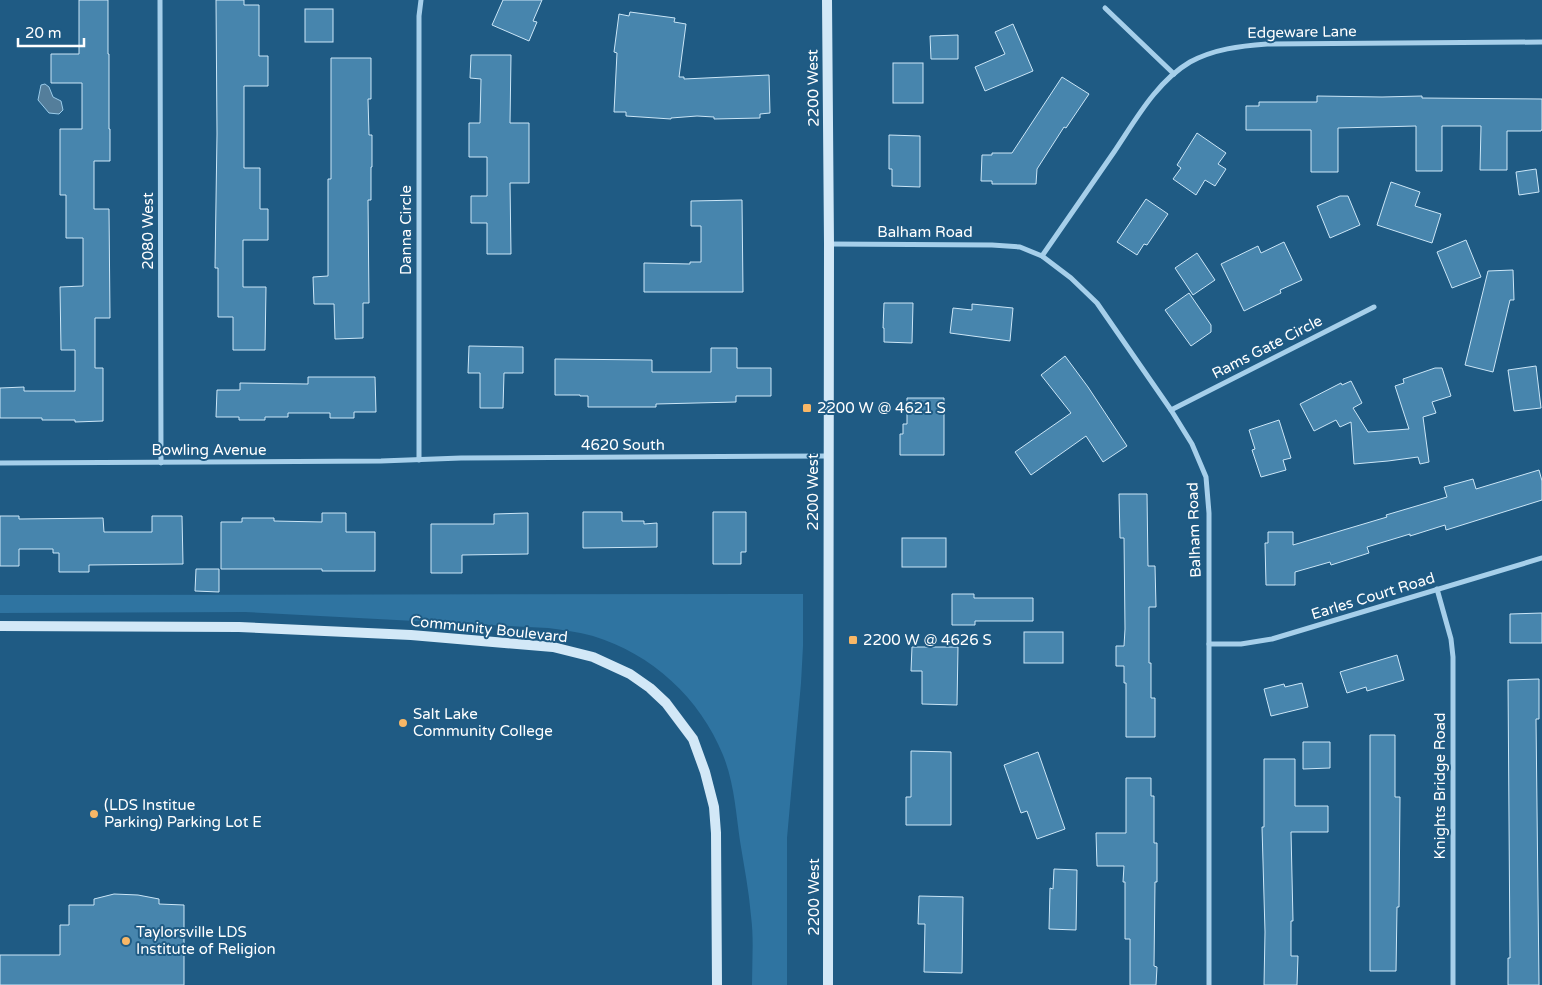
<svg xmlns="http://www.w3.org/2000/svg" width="1542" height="985" viewBox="0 0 1542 985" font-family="'Varela Round',sans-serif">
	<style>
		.green { fill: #2f74a1 }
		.water { fill: #547e9b; stroke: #9acceb }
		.building { fill: #4785ad; stroke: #cbe6f7 }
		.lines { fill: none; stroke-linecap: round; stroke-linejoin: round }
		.street { stroke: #a6cfea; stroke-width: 5 }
		.secondary { stroke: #d2e8f7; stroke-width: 10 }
		.poi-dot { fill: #f8b766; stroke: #1f5b84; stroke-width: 2 }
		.labels { text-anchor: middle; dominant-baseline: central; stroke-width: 4; stroke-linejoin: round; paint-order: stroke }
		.street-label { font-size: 15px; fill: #fff; stroke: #1f5b84 }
		.poi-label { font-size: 15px; fill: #fff; stroke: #1f5b84; text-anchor: start }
	</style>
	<rect width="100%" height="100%" fill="#1f5b84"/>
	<path class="green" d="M803,594V646L801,683L787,838V985H752C752,962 754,939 751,916C749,891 744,866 740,841C736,813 734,782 723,755C700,698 652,654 593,636C578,632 563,630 548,628L245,612L0,613V595Z"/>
	<polygon class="water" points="45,84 49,87 53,97 61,101 63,110 59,114 49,113 38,100 41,85"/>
	<g class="building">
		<polygon points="79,0 108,0 108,54 109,54 109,129 110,129 110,161 94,161 94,209 109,209 110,318 95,318 95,368 103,368 103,421 75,422 75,420 42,420 42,418 0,418 0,388 24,387 24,391 75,391 75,350 61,350 60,287 83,286 83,238 66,238 66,195 60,195 60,129 82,129 82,83 51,83 51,54 79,54"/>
		<polygon points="216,0 244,0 244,5 259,5 259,56 268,56 268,86 244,86 244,168 260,168 260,209 268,209 268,240 243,240 243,287 266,287 265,350 233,350 233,317 218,317 218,268 215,268 217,134"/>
		<polygon points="503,0 542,0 533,21 537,22 529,41 492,25"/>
		<rect x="305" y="9" width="28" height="33"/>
		<polygon points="630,12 675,18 674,22 686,24 679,77 684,77 684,79 769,75 770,113 760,114 760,118 714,119 714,117 697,116 671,118 671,119 626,116 626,112 614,112 617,53 614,52 619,14 629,16"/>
		<polygon points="1013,24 1033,71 985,91 975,67 1005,54 995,32"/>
		<polygon points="958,35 958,59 931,59 930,36"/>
		<polygon points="471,55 511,55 510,123 529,123 529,183 510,183 511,254 487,254 487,223 471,223 471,196 487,196 487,157 469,157 469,123 480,123 481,79 470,78"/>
		<polygon points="331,58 371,58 371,99 368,99 369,135 372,135 372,167 371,167 371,200 368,200 369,303 363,303 363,338 335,339 334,304 314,304 313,277 328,276 328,179 331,179"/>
		<rect x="893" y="63" width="30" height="40"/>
		<polygon points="1062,77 1089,94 1066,128 1064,127 1037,169 1036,184 992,184 992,181 981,181 982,155 992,155 992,153 1012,153"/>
		<polygon points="1317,96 1382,97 1422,96 1422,98 1542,99 1542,129 1541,131 1507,131 1507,170 1480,170 1481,126 1442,126 1442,171 1416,171 1416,126 1338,128 1338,172 1311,172 1311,130 1246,130 1246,106 1259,106 1259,102 1317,102"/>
		<polygon points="1197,133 1226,153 1218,164 1226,169 1215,186 1205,180 1196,195 1173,179 1181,168 1177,165"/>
		<polygon points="889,135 920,136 920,187 892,186 892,169 889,169"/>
		<polygon points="1536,169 1539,192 1519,195 1516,172"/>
		<polygon points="1391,182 1420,192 1415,206 1441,214 1432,243 1377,225"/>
		<polygon points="1340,196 1348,196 1360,225 1330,238 1317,206"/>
		<polygon points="1146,199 1168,214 1147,245 1144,244 1137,255 1117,242"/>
		<polygon points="742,200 743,292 644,292 644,263 690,264 690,262 701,262 701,226 691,226 691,201"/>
		<polygon points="1466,240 1481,277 1452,288 1437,252"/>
		<polygon points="1284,242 1302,280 1280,290 1281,293 1244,311 1221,264 1258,246 1261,253"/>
		<polygon points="1197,253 1215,280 1193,295 1175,268"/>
		<polygon points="1513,270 1514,300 1510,300 1493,372 1465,365 1488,271"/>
		<polygon points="1189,293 1211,325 1211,332 1191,346 1165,310"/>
		<polygon points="884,303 913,303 912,343 884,342 884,328 883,328"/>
		<polygon points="972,304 1013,308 1010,341 950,333 953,308 972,310"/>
		<polygon points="469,346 523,347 523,373 504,373 503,408 480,408 480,373 468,373"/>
		<polygon points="711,348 737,348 737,368 771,368 771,396 736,396 736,402 656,404 656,407 588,407 588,396 580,396 580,395 555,395 555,359 652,360 652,372 711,372"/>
		<polygon points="1065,356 1088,387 1127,446 1103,462 1086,436 1031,475 1015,452 1071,413 1041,375"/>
		<polygon points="1536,366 1541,408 1514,411 1508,370"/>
		<polygon points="1435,368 1442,368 1451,396 1432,402 1436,413 1423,417 1429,462 1420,464 1418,457 1388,461 1354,464 1351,422 1340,427 1336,420 1314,431 1300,404 1341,383 1342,385 1351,381 1362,403 1353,408 1368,432 1409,429 1395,386 1404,383 1403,379"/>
		<polygon points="308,377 375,377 376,412 354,412 354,418 330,418 330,413 288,413 288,417 265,417 265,420 239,420 239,417 216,417 217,390 240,390 240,383 308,384"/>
		<polygon points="907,398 944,398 944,455 900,455 900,434 903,434 903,424 907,424"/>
		<polygon points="1279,420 1291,458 1283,460 1286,470 1261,477 1252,450 1255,449 1249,430"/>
		<polygon points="1539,470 1542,481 1542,500 1446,530 1445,525 1410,536 1410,534 1367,547 1369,553 1331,565 1330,562 1295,572 1295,585 1266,585 1265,543 1268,543 1268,532 1293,532 1293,545 1387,517 1386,515 1447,497 1444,487 1473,479 1476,489"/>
		<polygon points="1119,494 1147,494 1148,566 1155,566 1156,607 1149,607 1149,663 1151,663 1151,698 1155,698 1155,737 1126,737 1126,683 1124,683 1124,666 1116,666 1116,646 1124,646 1125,629 1124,538 1120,538"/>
		<polygon points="583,512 622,512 622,521 644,521 644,524 657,523 657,547 583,548"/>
		<polygon points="713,512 746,512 746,552 741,552 741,564 713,564"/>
		<polygon points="322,513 346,513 346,532 375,532 375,571 322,571 322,569 221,569 221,522 242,522 242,518 274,518 274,521 322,522"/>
		<polygon points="528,513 528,554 462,555 462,573 431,573 431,524 494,524 494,514"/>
		<polygon points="0,516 19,516 19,519 103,518 104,532 152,532 152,516 182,516 183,564 89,565 89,572 59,572 59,553 53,553 53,549 19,549 19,566 0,566"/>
		<rect x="902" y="538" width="44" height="29"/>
		<polygon points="196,569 219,569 219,592 195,591"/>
		<polygon points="952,594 974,594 974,598 1033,598 1033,621 975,621 975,625 952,625"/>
		<polygon points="1542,613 1542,643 1510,643 1510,614"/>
		<rect x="1024" y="632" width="39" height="31"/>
		<polygon points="912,647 958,647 957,705 922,704 922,671 911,671"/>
		<polygon points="1397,655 1404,680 1367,691 1366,687 1347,693 1340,672"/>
		<polygon points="1539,679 1539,719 1536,719 1539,985 1508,985 1508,958 1510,958 1508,680"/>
		<polygon points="1302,683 1308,707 1271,716 1264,689 1284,684 1285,687"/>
		<polygon points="1370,735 1395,735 1395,797 1400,797 1399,907 1397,907 1396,971 1370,971"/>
		<polygon points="1303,742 1330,742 1330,768 1303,769"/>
		<polygon points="911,751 951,752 951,825 906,825 906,797 911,797"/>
		<polygon points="1038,752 1065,829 1037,839 1027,811 1021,813 1004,765"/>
		<polygon points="1264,759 1295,759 1295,806 1328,806 1328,832 1291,832 1293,921 1291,921 1291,956 1298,956 1297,985 1264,985 1265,932 1262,827 1264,827"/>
		<polygon points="1126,778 1151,778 1151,796 1154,796 1154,843 1157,843 1157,882 1155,882 1154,966 1157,967 1156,985 1130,985 1130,939 1125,939 1125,882 1123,882 1124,866 1097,866 1096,833 1126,833"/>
		<polygon points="1054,869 1077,870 1076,930 1049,929 1050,888 1053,889"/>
		<polygon points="114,894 138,895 159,899 159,904 184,905 184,985 0,985 0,955 60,955 60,925 69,925 69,905 94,905 94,899"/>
		<polygon points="919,896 963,897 962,973 924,972 925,924 918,924"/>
	</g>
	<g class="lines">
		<g class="street">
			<polyline points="160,0 161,463"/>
			<polyline points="1105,8 1174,74"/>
			<polyline points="829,244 992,245 1020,247 1042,256 1071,278 1097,303 1171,410 1192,444 1206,477 1209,513 1209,985"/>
			<path d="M1042,256C1066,221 1090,187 1114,152C1135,121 1156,82 1190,62C1214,49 1240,46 1267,44L1542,42"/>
			<polyline points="1171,410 1374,307"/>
			<polyline points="419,460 419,16 421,0"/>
			<polyline points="0,463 381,461 461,458 829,456"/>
			<polyline points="1437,589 1451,639 1453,657 1453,985"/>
			<polyline points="1209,644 1241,644 1272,639 1542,558"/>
		</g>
		<g class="secondary">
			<polyline points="827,0 829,244 828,985"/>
			<polyline points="0,626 239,627 411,635 553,647 593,657 630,674 650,688 666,703 693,739 705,772 714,807 716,833 717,985"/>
		</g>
	</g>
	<g class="poi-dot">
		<rect x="802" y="403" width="10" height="10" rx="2.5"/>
		<rect x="848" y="635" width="10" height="10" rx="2.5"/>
		<circle cx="403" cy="723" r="5"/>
		<circle cx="94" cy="814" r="5"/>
		<circle cx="126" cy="941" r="5"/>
	</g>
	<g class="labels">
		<g class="street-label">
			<text transform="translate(1302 32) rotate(-1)">Edgeware Lane</text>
			<text transform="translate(813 88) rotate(-91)">2200 West</text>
			<text transform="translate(406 230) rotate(-90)">Danna Circle</text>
			<text transform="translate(148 231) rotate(-90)">2080 West</text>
			<text x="925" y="232">Balham Road</text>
			<text transform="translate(1267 347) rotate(-27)">Rams Gate Circle</text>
			<text x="623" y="445">4620 South</text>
			<text x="209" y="450">Bowling Avenue</text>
			<text transform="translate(813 492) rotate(-90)">2200 West</text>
			<text transform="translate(1194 530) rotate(-92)">Balham Road</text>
			<text transform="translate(1373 596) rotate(-17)">Earles Court Road</text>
			<text transform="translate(489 629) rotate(6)">Community Boulevard</text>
			<text transform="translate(1440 786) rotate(-90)">Knights Bridge Road</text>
			<text transform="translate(814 897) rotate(-90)">2200 West</text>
		</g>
		<g class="poi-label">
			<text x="817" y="408">2200 W @ 4621 S</text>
			<text x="863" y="640">2200 W @ 4626 S</text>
			<text x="413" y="714">Salt Lake<tspan x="413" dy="17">Community College</tspan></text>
			<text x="104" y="805">(LDS Institue<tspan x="104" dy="17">Parking) Parking Lot E</tspan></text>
			<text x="136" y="932">Taylorsville LDS<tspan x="136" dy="17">Institute of Religion</tspan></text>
		</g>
	</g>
	<path d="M18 38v8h66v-8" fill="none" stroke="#ffffff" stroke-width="2.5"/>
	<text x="25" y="38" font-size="15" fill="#ffffff" stroke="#1f5b84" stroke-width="4" paint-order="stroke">20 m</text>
</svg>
